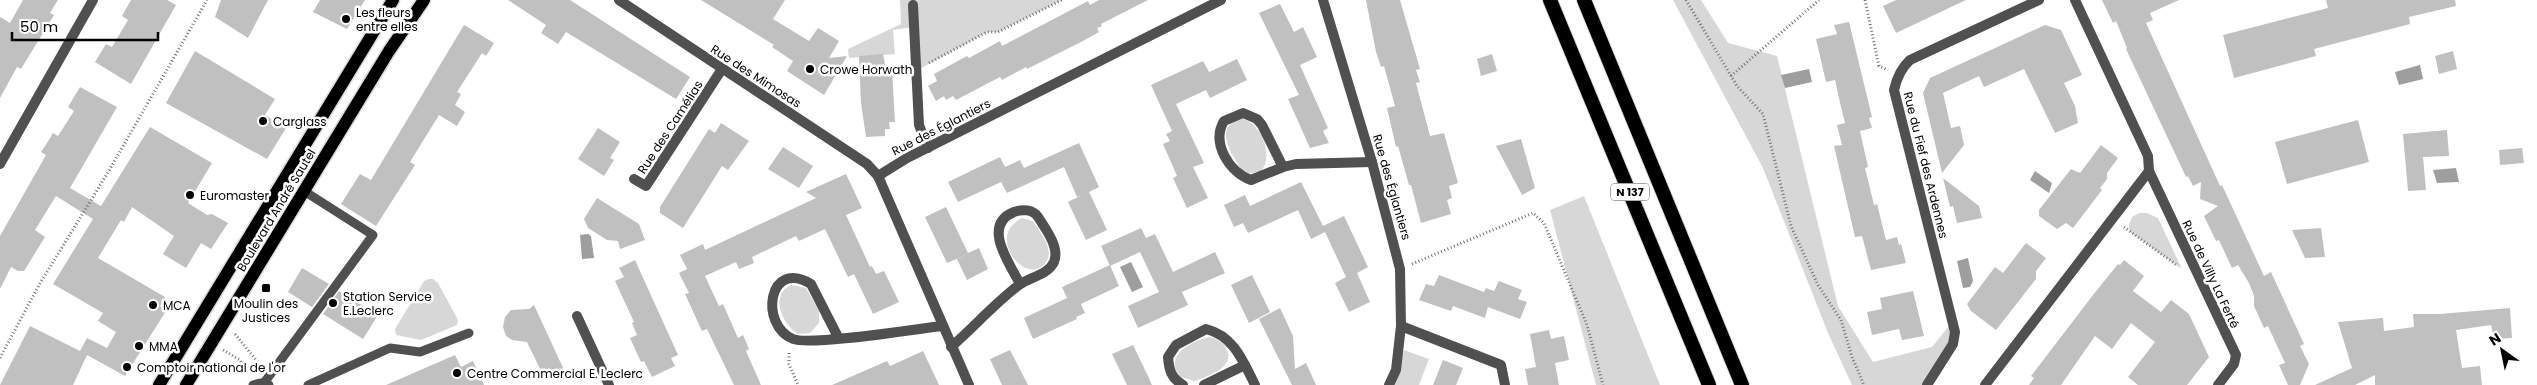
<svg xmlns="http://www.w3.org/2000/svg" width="2537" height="385" viewBox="0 0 2537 385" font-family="Poppins,sans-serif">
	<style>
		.green { fill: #d7d7d7 }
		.water { fill: #9e9e9e }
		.building { fill: #c0c0c0 }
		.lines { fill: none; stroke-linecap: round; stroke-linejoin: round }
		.primary-casing { stroke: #dbdbdb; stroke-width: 15 }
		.trunk-casing { stroke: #dbdbdb; stroke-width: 16 }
		.path { stroke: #727272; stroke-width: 3; stroke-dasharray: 1 2.5; stroke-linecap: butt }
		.service { stroke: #505050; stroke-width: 9 }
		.minor { stroke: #505050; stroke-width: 10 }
		.primary { stroke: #000; stroke-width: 12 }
		.trunk { stroke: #000; stroke-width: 14 }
		.poi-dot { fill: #000; stroke: #fff; stroke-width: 2 }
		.labels { text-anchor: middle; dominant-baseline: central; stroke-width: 5; stroke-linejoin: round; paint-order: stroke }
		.shield { fill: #fff; stroke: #4c4c4c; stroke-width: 1 }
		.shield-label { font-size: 11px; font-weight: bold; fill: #000 }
		.poi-label { font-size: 12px; fill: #000; stroke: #fff; text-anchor: start }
		.street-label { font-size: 12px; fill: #000; stroke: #fff }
	</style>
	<rect width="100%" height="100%" fill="#fff"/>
	<g class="green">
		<polygon points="900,0 1062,0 998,32 987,32 916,71 914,27 893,30 895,54 849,58 848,49 901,24"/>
		<polygon points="1673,0 1701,0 1728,43 1777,56 1838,306 1873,362 1932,347 1953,321 1955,332 1927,385 1852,385 1828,333 1763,168"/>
		<path d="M1242,119C1260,122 1275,155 1261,171C1256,172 1250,174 1245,172C1239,169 1237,162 1233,156C1225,141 1219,124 1242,119Z"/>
		<polygon points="1584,196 1660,385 1596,385 1550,210"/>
		<polygon points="2139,213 2147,213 2158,218 2182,269 2130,232 2129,225 2132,217"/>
		<path d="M1022,218L1033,221C1038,229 1046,239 1048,248C1050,253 1048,259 1046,262C1027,289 984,236 1022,218Z"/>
		<polygon points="429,279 433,279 438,283 458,320 457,325 421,340 396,335 395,329 424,281"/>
		<path d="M791,285L806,288L819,311V323L810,333L798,334C782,324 769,295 791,285Z"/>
		<path d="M1210,337C1217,339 1223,342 1226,348C1237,367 1207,377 1194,381L1181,377C1162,357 1192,340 1210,337Z"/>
		<polygon points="1404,350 1429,359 1419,385 1395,385"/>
	</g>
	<g class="water">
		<polygon points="2420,65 2423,79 2399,85 2395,72"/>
		<polygon points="1809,69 1812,82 1785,88 1781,75"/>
		<polygon points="2456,168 2459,182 2437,183 2433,170"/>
		<polygon points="2035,171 2052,183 2049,193 2030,180"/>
		<polygon points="588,234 591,236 594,258 582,259 580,235"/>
		<polygon points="1968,258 1973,281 1970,287 1963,288 1957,261"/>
		<polygon points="1131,262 1143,287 1132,292 1120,267"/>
	</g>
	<g class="building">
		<polygon points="23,0 58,0 50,13 54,15 21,69 17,67 0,98 0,17 10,23"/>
		<polygon points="131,0 167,0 176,5 131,84 95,62 106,44 112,47 128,20 122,16"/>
		<polygon points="221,0 268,0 248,38 215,17"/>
		<polygon points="320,0 365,0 347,29 313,12"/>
		<polygon points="508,0 570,0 690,77 676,99 566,32 558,44 541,33 546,25"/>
		<polygon points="701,0 785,0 773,19 809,41 818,28 839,41 829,58 847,56 824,95 787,71 793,61 772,47 774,45"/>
		<polygon points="1099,0 1148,0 1101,24 1102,26 1097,28 1099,32 1083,41 1027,69 1026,67 1002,80 1000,77 956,100 953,96 946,100 944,96 936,101 928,86 937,81 934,74 967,56 969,58 1000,41 1002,46 1088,1 1090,5"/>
		<polygon points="1366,0 1400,0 1420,69 1416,70 1420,82 1416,83 1430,136 1444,133 1458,183 1449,186 1452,198 1447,200 1451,214 1421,223 1411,185 1409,185 1398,146 1396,147 1387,108 1395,106 1384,66 1381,67 1376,52"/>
		<polygon points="1896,0 1966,0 1896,33 1883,6"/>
		<polygon points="2102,0 2179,0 2150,13 2153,20 2146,23 2220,186 2222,185 2264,276 2271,272 2304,344 2300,346 2309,364 2300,385 2288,385 2279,365 2285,363 2268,326 2264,328 2254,306 2254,296 2249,283 2238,265 2232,268 2219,240 2216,241 2204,216 2218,206 2200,199 2201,182 2193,186 2188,176 2186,177 2126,49 2127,48 2116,21 2113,23"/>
		<polygon points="2326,0 2455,0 2456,6 2409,17 2410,24 2314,49 2316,56 2234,78 2223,35 2328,8"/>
		<polygon points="1280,4 1294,32 1303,27 1317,57 1300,65 1328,128 1323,131 1329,143 1310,148 1288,99 1299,95 1259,13"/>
		<polygon points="1849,22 1872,117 1869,118 1872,128 1860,131 1868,167 1865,168 1874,205 1877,204 1886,240 1897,237 1899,245 1901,244 1906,263 1871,270 1862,236 1855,237 1834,146 1842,145 1837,125 1845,123 1841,107 1835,80 1826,82 1816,39 1837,34 1834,25"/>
		<polygon points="464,25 494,43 486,56 482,53 457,92 461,94 455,105 465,112 457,126 439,115 410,162 415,165 376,226 341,204 360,174 371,180"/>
		<polygon points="2045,25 2061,30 2082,75 2064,83 2075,106 2078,123 2055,133 2024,69 1984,87 1979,76 1943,93 1951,128 1960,126 1964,145 1942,173 1923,93 1930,78"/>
		<polygon points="195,51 275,99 265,115 286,128 267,159 166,103"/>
		<polygon points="2453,51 2457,69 2439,74 2435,56"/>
		<polygon points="883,54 886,70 892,70 895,122 889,122 890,129 885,129 885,136 866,137 861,103 859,56"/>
		<polygon points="1492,54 1497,71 1481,76 1477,59"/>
		<polygon points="1237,59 1247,80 1210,98 1206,90 1176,104 1204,163 1193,167 1208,198 1187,208 1173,178 1177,176 1163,144 1170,141 1166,134 1172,131 1151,85 1203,61 1209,72"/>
		<polygon points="80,87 117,107 70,188 101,206 150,127 212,163 188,203 207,215 212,214 228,223 211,249 201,243 186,268 163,254 174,236 132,207 124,222 121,220 98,258 165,297 160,306 166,311 125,376 87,355 73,385 0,385 30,326 80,351 87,338 107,348 116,332 98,321 103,313 53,284 93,219 56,196 35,230 45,237 24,271 18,271 11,267 0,289 0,236 46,155 41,152 47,143 53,133 58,136 74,111 68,107"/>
		<polygon points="2358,120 2369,162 2287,184 2275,142"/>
		<polygon points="721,123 749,141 728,170 722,166 683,228 660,213 660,207 709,129 715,133"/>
		<polygon points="598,128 620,142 610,158 614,160 604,176 578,159"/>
		<polygon points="2447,130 2449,156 2423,157 2426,190 2408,191 2403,134"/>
		<polygon points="1521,139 1535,188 1522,195 1496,146"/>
		<polygon points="1079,143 1099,187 1089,192 1107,230 1086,240 1068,202 1082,195 1077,197 1064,167 1007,193 1001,182 958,202 948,182 1000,157 1005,167 1020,160 1024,168"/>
		<polygon points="2101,145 2118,158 2107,173 2107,179 2100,188 2102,190 2073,228 2066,223 2057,229 2039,216 2039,210 2071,169 2080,173"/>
		<polygon points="783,147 813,166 799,188 768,169"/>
		<polygon points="2522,148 2524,163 2500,165 2499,150"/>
		<polygon points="846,174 862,208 846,215 870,267 872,266 876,274 884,271 899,302 873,314 854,274 848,277 825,229 799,241 796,236 752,257 754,263 739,269 736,262 705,276 719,306 723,304 738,338 743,335 749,349 746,351 761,385 734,385 707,329 702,331 685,294 689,293 679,273 687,269 680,255 703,244 705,250 816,198 806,192"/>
		<polygon points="1943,178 1979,206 1982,218 1957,223 1953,206 1950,207"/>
		<polygon points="1301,182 1323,226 1344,216 1368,267 1357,273 1370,302 1349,312 1335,283 1346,277 1325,232 1311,239 1298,210 1248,233 1243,223 1234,227 1224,205 1245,195 1250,206"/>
		<polygon points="597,198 639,224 645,240 620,249 618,241 607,240 588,228 584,219"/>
		<polygon points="946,207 968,253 979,248 988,269 967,280 957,259 968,254 947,263 925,217"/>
		<polygon points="1141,228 1146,238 1155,234 1173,272 1215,252 1225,273 1182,292 1188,305 1138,328 1128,306 1159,292 1140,252 1110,266 1101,246"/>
		<polygon points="2321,228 2325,257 2305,258 2292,230"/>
		<polygon points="2026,243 2046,258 2036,271 2036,279 1996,330 1971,311 1967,304 1995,267 2003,273"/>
		<polygon points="635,260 678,355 671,358 675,366 652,377 644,361 641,362 630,338 637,335 632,323 634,322 615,281 624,277 619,268"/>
		<polygon points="2124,260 2144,276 2133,291 2161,312 2171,300 2189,314 2209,357 2187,385 2138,385 2128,377 2155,342 2131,323 2112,349 2095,336 2061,385 2029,385 2034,378 2031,376 2093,295 2118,264 2120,265"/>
		<polygon points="1110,265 1119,286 1081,304 1085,313 1076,317 1077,319 1033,339 1024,318 1067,298 1062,287"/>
		<polygon points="302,268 329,284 312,307 288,292"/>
		<polygon points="1252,275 1270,312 1249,323 1231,285"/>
		<polygon points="1439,275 1484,292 1486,288 1494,291 1499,281 1522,290 1518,299 1527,302 1520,319 1488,307 1485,318 1453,306 1451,311 1419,300 1426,284 1434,286"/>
		<polygon points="339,291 378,315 363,339 323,314"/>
		<polygon points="1913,291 1924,336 1902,340 1899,329 1872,335 1867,312 1882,309 1880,298"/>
		<polygon points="534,305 564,370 545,379 527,342 512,340 506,336 503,327 505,317 511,310 529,309"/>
		<polygon points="1280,308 1293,336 1295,369 1306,363 1316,385 1292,385 1259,319"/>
		<polygon points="2510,308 2512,338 2494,339 2491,325 2456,330 2462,368 2480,366 2482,385 2375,385 2375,375 2355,385 2315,385 2352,368 2338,322 2383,318 2384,331 2414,327 2413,314 2440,314"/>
		<polygon points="1549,330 1551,339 1564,336 1569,360 1555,363 1559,385 1528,385 1525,369 1536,367 1530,334"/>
		<polygon points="1133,345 1147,374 1152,385 1127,385 1112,354"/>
		<polygon points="1010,350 1028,385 1002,385 990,359"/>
		<polygon points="923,351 939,385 832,385 887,361 890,366"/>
		<polygon points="455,355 461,367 473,361 484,385 386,385"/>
		<polygon points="1443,360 1463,368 1456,385 1433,385"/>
	</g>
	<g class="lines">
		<defs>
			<g id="primary">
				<polyline points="159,385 393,0"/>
				<polyline points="186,385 389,51 424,0"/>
			</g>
			<g id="trunk">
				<polyline points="1550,0 1709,385"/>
				<polyline points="1584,0 1742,385"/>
			</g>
		</defs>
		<use href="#primary" class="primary-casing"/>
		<use href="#trunk" class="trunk-casing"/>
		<g class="path">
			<polyline points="1686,0 1737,86 1763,114 1791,226 1818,285 1841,320 1852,357 1864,385"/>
			<polyline points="1865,0 1879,66 1888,70"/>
			<polyline points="929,63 987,32 998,32 1062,0"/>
			<polyline points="1731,76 1819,0"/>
			<polyline points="2124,227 2178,266"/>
			<polyline points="1412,264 1533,213 1544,223 1587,325 1603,385"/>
			<polyline points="235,334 261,366"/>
			<polyline points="223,350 240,360 246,373"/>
			<polyline points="789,353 789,364 798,385"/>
			<polyline points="0,358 39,285 107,174 207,0"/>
		</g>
		<g class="service">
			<polyline points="264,383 373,235 304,191"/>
			<polyline points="253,385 260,383 269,385"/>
			<polyline points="308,385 390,348 420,352 469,333"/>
		</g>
		<g class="minor">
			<polyline points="619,0 867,164 878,176"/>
			<polyline points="1323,0 1372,162 1400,269 1401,326 1396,370 1389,385"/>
			<polyline points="913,5 919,125 928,148"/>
			<polyline points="0,164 93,0"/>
			<path d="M1283,167L1262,125L1257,119L1243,113L1224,121C1211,143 1229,172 1251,180L1283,167L1296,164L1372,162"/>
			<polyline points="2149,171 2236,355 2234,364 2218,385"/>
			<polyline points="634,179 646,186 722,69"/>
			<polyline points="577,316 609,385"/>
			<polyline points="1401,326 1501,365 1505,385"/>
			<path d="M838,337L811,284C768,258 759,325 793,339C811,346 916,329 942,326"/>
			<path d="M951,347C974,327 995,303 1019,285C1030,277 1048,275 1054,262C1060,248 1046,229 1038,217C1033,209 1022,209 1014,212C981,225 1010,264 1020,284"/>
			<polyline points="969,385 878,176 907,158 1221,0"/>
			<path d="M1183,385C1171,378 1169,370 1168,357L1176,345L1206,329C1234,336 1243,361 1255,385"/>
			<polyline points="1204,385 1245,365"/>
			<path d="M1927,385L1953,344L1955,332L1894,90C1897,77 1901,68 1910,60L2039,0"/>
			<polyline points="1985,385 2149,171 2148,156 2075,0"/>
		</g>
		<use href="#primary" class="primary"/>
		<use href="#trunk" class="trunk"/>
	</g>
	<g class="poi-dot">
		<circle cx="346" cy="19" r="5"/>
		<circle cx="810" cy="69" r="5"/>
		<circle cx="263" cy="121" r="5"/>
		<circle cx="190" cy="195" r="5"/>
		<rect x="261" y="283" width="10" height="10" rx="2.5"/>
		<circle cx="333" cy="303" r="5"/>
		<circle cx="153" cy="305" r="5"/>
		<circle cx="139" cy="346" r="5"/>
		<circle cx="127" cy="367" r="5"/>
		<circle cx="457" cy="373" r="5"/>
	</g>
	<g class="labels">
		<rect class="shield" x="1611" y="183.5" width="38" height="17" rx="4"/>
		<g class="shield-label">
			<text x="1630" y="192">N 137</text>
		</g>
		<g class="poi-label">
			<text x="356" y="12">Les fleurs<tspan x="356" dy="14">entre elles</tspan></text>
			<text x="820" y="69">Crowe Horwath</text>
			<text x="273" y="121">Carglass</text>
			<text x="200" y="195">Euromaster</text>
			<text x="343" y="296">Station Service<tspan x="343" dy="14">E.Leclerc</tspan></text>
			<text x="266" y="303" text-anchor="middle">Moulin des<tspan x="266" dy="14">Justices</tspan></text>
			<text x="163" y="305">MCA</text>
			<text x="149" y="346">MMA</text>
			<text x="137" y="367">Comptoir national de l'or</text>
			<text x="467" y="373">Centre Commercial E. Leclerc</text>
		</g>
		<g class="street-label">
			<text transform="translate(756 76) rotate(33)">Rue des Mimosas</text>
			<text transform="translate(670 127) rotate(-57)">Rue des Camélias</text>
			<text transform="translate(941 127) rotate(-27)">Rue des Églantiers</text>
			<text transform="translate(1926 165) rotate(76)">Rue du Fief des Ardennes</text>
			<text transform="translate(1392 187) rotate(74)">Rue des Églantiers</text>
			<text transform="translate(276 210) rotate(-59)">Boulevard André Sautel</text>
			<text transform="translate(2211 274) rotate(65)">Rue de Villy La Ferté</text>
		</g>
	</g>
	<g transform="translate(2502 350) rotate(327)" stroke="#ffffff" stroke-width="4" paint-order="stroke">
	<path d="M0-4L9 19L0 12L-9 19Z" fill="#000000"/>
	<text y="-8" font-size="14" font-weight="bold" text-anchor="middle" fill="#000000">N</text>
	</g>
	<path d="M12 32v8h146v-8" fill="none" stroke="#000000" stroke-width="2.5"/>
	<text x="20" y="32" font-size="15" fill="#000000" stroke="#ffffff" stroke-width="4" paint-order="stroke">50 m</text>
</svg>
